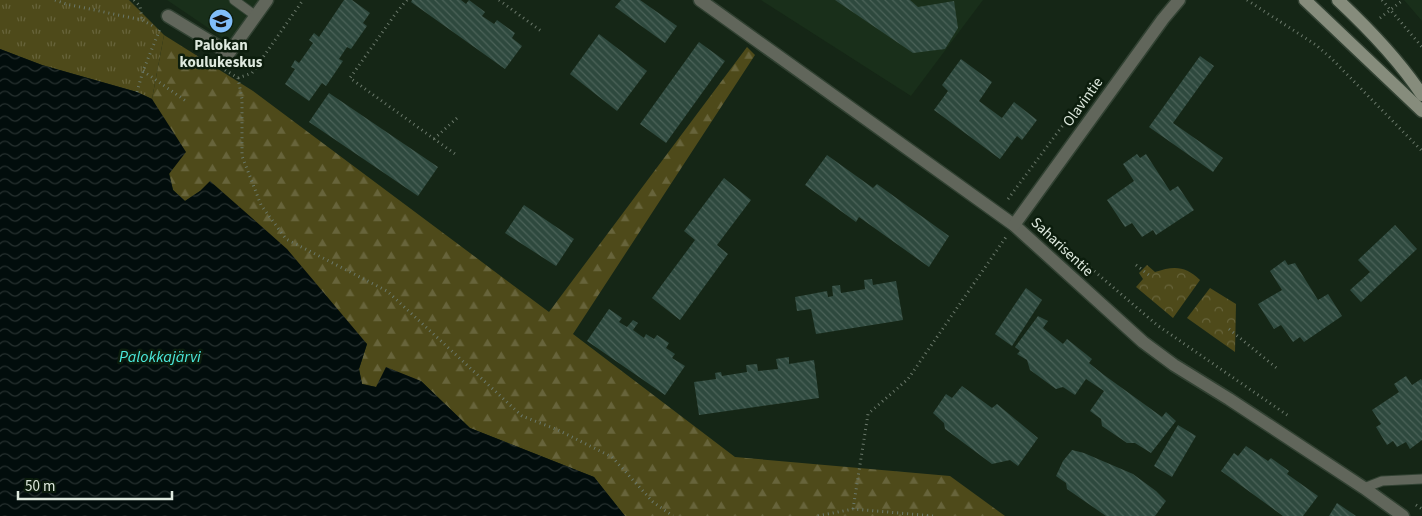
<svg xmlns="http://www.w3.org/2000/svg" width="1422" height="516" viewBox="0 0 1422 516" font-family="'Source Sans 3',sans-serif">
	<style>
		.built { fill: #192f1a }
		.grass { fill: url(#grass-tufts) }
		.forest { fill: url(#forest-firs) }
		.park { fill: url(#park-crowns) }
		.water { fill: url(#water-waves) }
		.building { fill: url(#building-back-hatch) }
		.lines { fill: none; stroke-linecap: round; stroke-linejoin: round }
		.service-casing { stroke: #314132; stroke-width: 11 }
		.minor-casing { stroke: #314132; stroke-width: 15 }
		.secondary-casing { stroke: #314132; stroke-width: 15 }
		.path { stroke: #6b796b; stroke-width: 3; stroke-dasharray: 1 4; stroke-linecap: butt }
		.service { stroke: #61665b; stroke-width: 9 }
		.minor { stroke: #61665b; stroke-width: 12 }
		.secondary { stroke: #868c7c; stroke-width: 12 }
		.labels { text-anchor: middle; dominant-baseline: central; stroke-width: 5; stroke-linejoin: round; paint-order: stroke }
		.poi-label { font-size: 15px; font-weight: bold; fill: #dee9de; stroke: #0c1d0d }
		.street-label { font-size: 15px; fill: #dee9de; stroke: #0c1d0d }
		.water-label { font-size: 16px; font-style: italic; fill: #4beadd; stroke: #0c1d0d }
	</style>
	<defs>
		<pattern id="grass-tufts" width="24" height="20" patternUnits="userSpaceOnUse" patternTransform="scale(1.25)"><rect width="24" height="20" fill="#4e4a1a"/><path d="M3 7l-1-3M5 7V3M7 7l1-3M15 17l-1-3M17 17v-4M19 17l1-3" fill="none" stroke="#67643b"/></pattern>
		<pattern id="forest-firs" width="22" height="20" patternUnits="userSpaceOnUse" patternTransform="scale(1.25)"><rect width="22" height="20" fill="#4e4a1a"/><path d="M5 1l3.5 6h-7zM16 11l3.5 6h-7z" fill="#67643b"/></pattern>
		<pattern id="park-crowns" width="20" height="18" patternUnits="userSpaceOnUse" patternTransform="scale(1.25)"><rect width="20" height="18" fill="#4e4a1a"/><path d="M2 6a3 3 0 1 1 6 0M12 15a3 3 0 1 1 6 0" fill="none" stroke="#67643b"/></pattern>
		<pattern id="water-waves" width="16" height="10" patternUnits="userSpaceOnUse" patternTransform="scale(1.25)"><rect width="16" height="10" fill="#020d0c"/><path d="M0 5q4-4 8 0t8 0" fill="none" stroke="#26302f"/></pattern>
		<pattern id="building-back-hatch" width="6" height="6" patternUnits="userSpaceOnUse" patternTransform="scale(1.25)"><rect width="6" height="6" fill="#2e493e"/><path d="M-1 5l2 2M0 0l6 6M5-1l2 2" fill="none" stroke="#4c6359"/></pattern>
	</defs>
	<rect width="100%" height="100%" fill="#152616"/>
	<g class="built">
		<polygon points="167,0 258,0 229,42"/>
		<polygon points="761,0 983,0 911,96"/>
		<polygon points="1404,0 1422,0 1422,21"/>
	</g>
	<polygon class="grass" points="0,0 129,0 164,35 152,99 137,92 42,65 0,49"/>
	<polygon class="forest" points="164,35 253,91 549,312 747,47 755,55 573,334 735,457 950,476 1005,516 625,516 594,477 470,428 421,381 376,387 362,384 359,369 367,344 200,191 185,201 173,190 152,99"/>
	<g class="park">
		<path d="M1147,265L1155,272C1173,266 1185,265 1200,280L1173,318L1136,287L1143,279L1139,273Z"/>
		<polygon points="1210,288 1236,304 1235,352 1187,318"/>
	</g>
	<polygon class="water" points="0,49 42,65 137,92 152,99 186,152 169,174 173,190 185,201 200,191 210,181 287,249 367,344 359,369 362,384 376,387 386,367 421,381 470,428 594,477 625,516 0,516"/>
	<g class="building">
		<polygon points="344,0 352,0 370,13 363,23 367,26 351,49 347,47 339,59 343,61 326,86 322,83 309,101 285,84 295,69 291,67 295,60 299,63 313,43 309,40 314,33 319,37"/>
		<polygon points="412,0 461,0 466,4 469,0 485,12 482,16 494,24 497,20 515,33 512,38 522,46 505,69 411,2"/>
		<polygon points="621,0 640,0 677,26 665,43 615,7"/>
		<polygon points="835,0 910,0 918,7 954,1 958,28 945,49 913,53"/>
		<polygon points="599,34 647,71 617,111 570,74"/>
		<polygon points="699,42 725,61 666,143 640,124"/>
		<polygon points="1200,56 1214,66 1173,123 1223,158 1213,172 1149,127"/>
		<polygon points="961,59 992,82 979,101 1002,118 1014,102 1037,120 1022,140 1017,136 1000,159 934,110 948,91 942,85"/>
		<polygon points="329,93 438,167 418,196 309,122"/>
		<polygon points="1137,154 1140,158 1146,154 1170,191 1178,186 1194,210 1156,235 1153,230 1142,237 1132,223 1125,227 1107,200 1134,181 1123,164"/>
		<polygon points="827,155 873,188 877,184 949,236 929,267 859,217 856,222 805,185"/>
		<polygon points="724,178 751,200 717,245 728,254 680,320 652,298 695,240 684,231"/>
		<polygon points="524,205 574,239 556,266 505,233"/>
		<polygon points="1395,225 1417,249 1361,302 1350,290 1370,272 1358,260"/>
		<polygon points="1285,260 1288,265 1295,263 1318,300 1328,294 1342,316 1304,342 1300,337 1293,342 1281,325 1274,329 1258,304 1282,290 1270,271"/>
		<polygon points="872,279 873,285 896,281 903,320 816,334 811,309 797,311 795,297 827,291 828,297 833,296 832,286 840,285 841,293 865,289 864,280"/>
		<polygon points="1026,288 1042,300 1012,346 995,334"/>
		<polygon points="609,309 622,318 619,322 627,327 633,320 638,323 633,330 644,338 646,334 654,339 657,335 669,343 666,348 675,354 672,358 685,366 665,395 587,341"/>
		<polygon points="1038,316 1048,321 1043,328 1063,344 1067,339 1092,359 1089,363 1104,375 1162,417 1166,412 1176,421 1151,453 1135,443 1127,443 1102,426 1101,419 1090,411 1104,391 1086,379 1075,395 1063,387 1056,389 1030,370 1027,360 1017,354 1020,351 1015,347"/>
		<polygon points="789,357 789,364 814,360 819,398 699,415 694,382 716,379 715,373 721,372 722,376 747,372 746,365 757,364 758,371 778,369 776,359"/>
		<polygon points="1406,376 1412,385 1421,379 1422,381 1422,440 1410,449 1406,442 1397,447 1393,441 1387,445 1376,427 1381,424 1372,410 1399,392 1394,384"/>
		<polygon points="962,386 992,408 997,404 1038,438 1018,466 1010,460 992,464 945,429 944,423 933,413 946,394 952,398"/>
		<polygon points="1178,425 1196,436 1172,477 1154,466"/>
		<polygon points="1246,446 1268,461 1271,458 1289,471 1287,474 1318,496 1303,516 1283,516 1221,471 1234,453 1238,456"/>
		<polygon points="1072,450 1084,453 1133,474 1156,491 1166,501 1155,516 1106,516 1067,489 1066,483 1056,476 1063,461"/>
		<polygon points="1337,503 1356,516 1329,516"/>
	</g>
	<g class="lines">
		<defs>
			<g id="service">
				<polyline points="234,0 256,16"/>
				<polyline points="1364,488 1382,481 1422,479"/>
			</g>
			<g id="minor">
				<polyline points="700,0 1014,225 1143,342 1174,365 1229,399 1364,488 1403,516"/>
				<polyline points="168,16 229,53 267,0"/>
				<polyline points="1014,225 1163,19 1179,0"/>
			</g>
			<g id="secondary">
				<polyline points="1305,0 1422,111"/>
				<path d="M1338,0C1369,29 1399,60 1422,95"/>
			</g>
		</defs>
		<use href="#service" class="service-casing"/>
		<use href="#minor" class="minor-casing"/>
		<use href="#secondary" class="secondary-casing"/>
		<g class="path">
			<polyline points="55,0 66,4 142,20 155,27"/>
			<polyline points="134,0 140,6 142,20"/>
			<polyline points="407,0 396,13 350,78 455,154"/>
			<polyline points="499,0 541,31"/>
			<polyline points="1247,0 1316,45 1332,59 1422,151"/>
			<polyline points="1382,0 1422,47"/>
			<polyline points="1380,18 1403,0"/>
			<polyline points="225,70 238,78 242,99 242,156 261,205 286,239 387,291 522,416 558,430 612,457 653,502 673,516"/>
			<polyline points="143,71 186,101"/>
			<polyline points="238,78 252,73 303,0"/>
			<polyline points="137,92 143,71 160,29"/>
			<polyline points="434,139 457,118"/>
			<polyline points="1008,199 1072,113"/>
			<polyline points="1064,245 1157,325 1290,417"/>
			<polyline points="1136,265 1149,275"/>
			<polyline points="1229,329 1279,370"/>
			<polyline points="1416,505 1422,509"/>
			<polyline points="853,509 868,414 908,379 1006,237"/>
			<polyline points="818,516 853,509 933,516"/>
		</g>
		<use href="#service" class="service"/>
		<use href="#minor" class="minor"/>
		<use href="#secondary" class="secondary"/>
	</g>
	<defs>
		<symbol id="school-disc" viewBox="-11 -11 22 22"><circle r="9.5" fill="#80bdfa" stroke="#0c1d0d"/><path d="M0-5L7-2L0 1L-7-2ZM-4 1L0 2.5L4 1V4Q0 6-4 4Z" fill="#111"/></symbol>
	</defs>
	<g fill-rule="evenodd">
		<use href="#school-disc" x="207" y="7" width="28" height="28"/>
	</g>
	<g class="labels">
		<g class="poi-label">
			<text x="221" y="45">Palokan<tspan x="221" dy="17">koulukeskus</tspan></text>
		</g>
		<g class="street-label">
			<text transform="translate(1083 102) rotate(-54)">Olavintie</text>
			<text transform="translate(1062 247) rotate(43)">Saharisentie</text>
		</g>
		<g class="water-label">
			<text x="160" y="357">Palokkajärvi</text>
		</g>
	</g>
	<path d="M18 491v8h154v-8" fill="none" stroke="#dee9de" stroke-width="2.5"/>
	<text x="25" y="491" font-size="15" fill="#dee9de" stroke="#0c1d0d" stroke-width="4" paint-order="stroke">50 m</text>
</svg>
